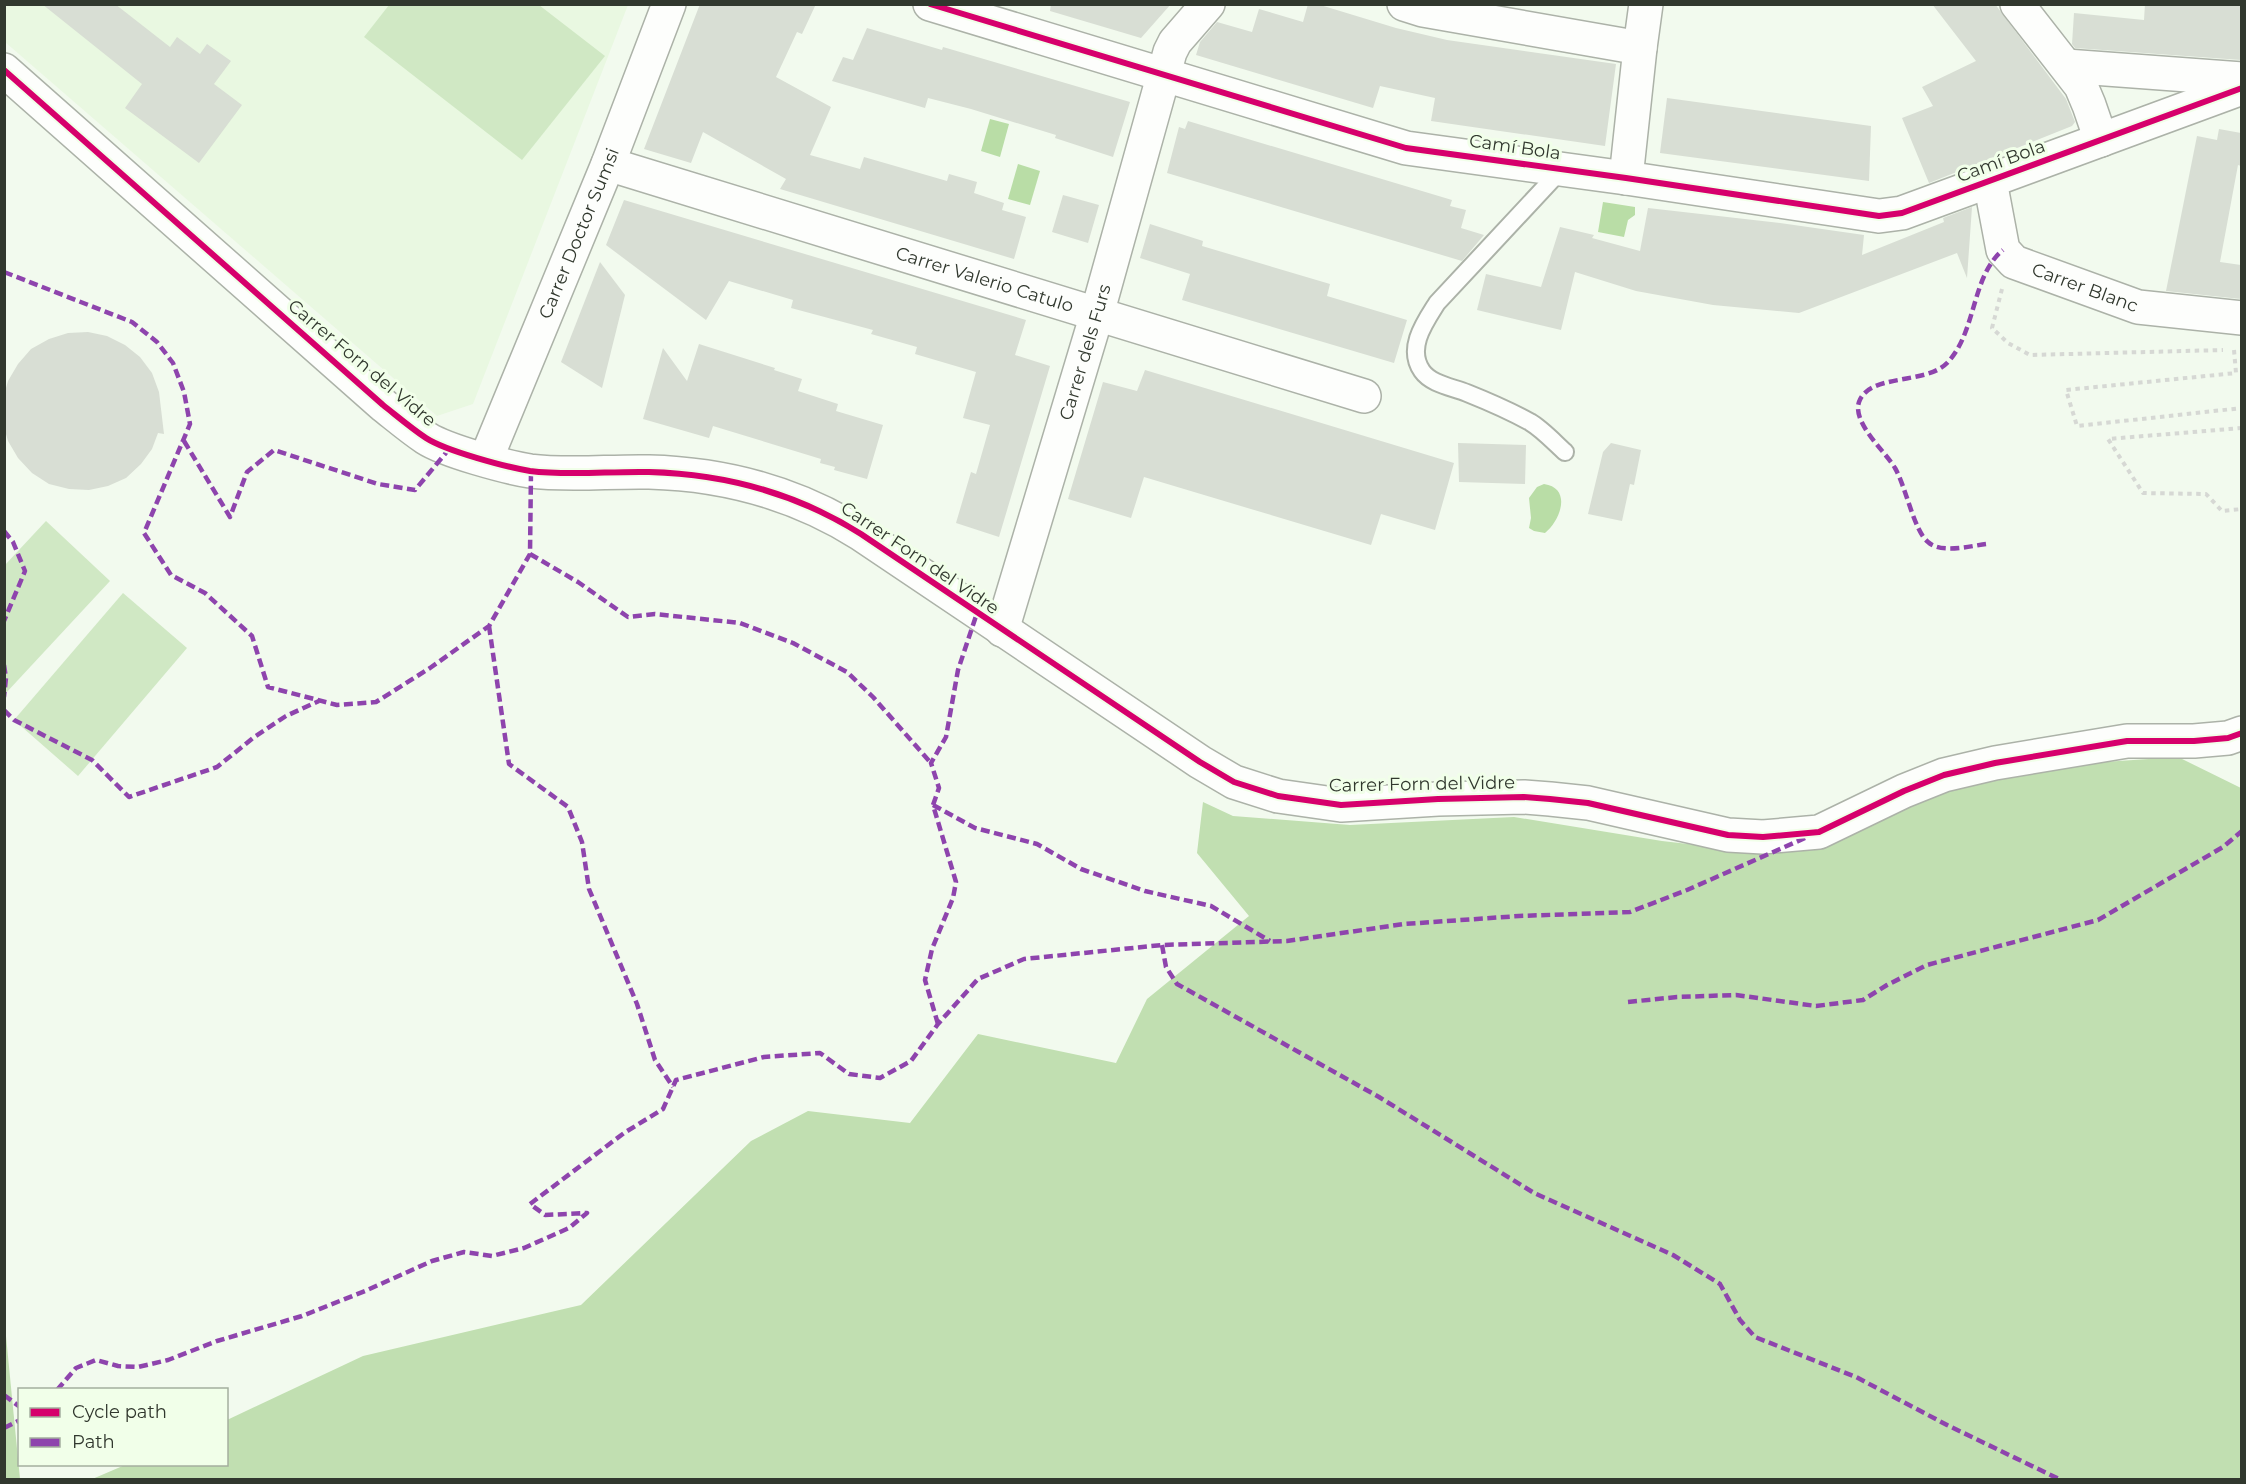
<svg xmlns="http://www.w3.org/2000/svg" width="2246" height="1484" viewBox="0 0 2246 1484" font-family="Montserrat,sans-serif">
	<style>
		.built { fill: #e9f8e1 }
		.green { fill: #d0e8c4 }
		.forest { fill: #c1dfb1 }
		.water { fill: #b9dda6 }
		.building { fill: #d8ded4 }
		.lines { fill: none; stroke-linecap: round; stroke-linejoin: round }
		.service-casing { stroke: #acb2a8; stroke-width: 20 }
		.minor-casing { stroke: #acb2a8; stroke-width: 36 }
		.path { stroke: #d6d8d4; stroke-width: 4; stroke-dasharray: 4.5 4.5; stroke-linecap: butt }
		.service { stroke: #fdfefc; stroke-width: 16 }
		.minor { stroke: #fdfefc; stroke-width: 33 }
		.quiet { stroke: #8e44ad; stroke-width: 4.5; stroke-dasharray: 9 4.5; stroke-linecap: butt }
		.cycleway-casing { stroke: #f1ffe9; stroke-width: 10 }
		.cycleway { stroke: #d6006c; stroke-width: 6 }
		.labels { text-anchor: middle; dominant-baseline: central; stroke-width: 6; stroke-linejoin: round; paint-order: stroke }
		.street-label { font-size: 18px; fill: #31382e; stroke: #f1ffe9 }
	</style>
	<rect width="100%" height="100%" fill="#f2faee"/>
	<polygon class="built" points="5,5 628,5 473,404 437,416 5,42"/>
	<g class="green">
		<polygon points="389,5 539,5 605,56 522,160 364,37"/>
		<polygon points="46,521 110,581 5,694 5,565"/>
		<polygon points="123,593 187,648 78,776 14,720"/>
	</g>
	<g class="forest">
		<polygon points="2178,757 2241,788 2241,1479 90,1480 125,1465 226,1464 227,1420 363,1356 581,1305 751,1141 808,1111 910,1123 978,1034 1116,1063 1147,999 1249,916 1197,853 1203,802 1233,816 1350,825 1514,817 1662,841 1749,851 1939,793 2074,764"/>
		<polygon points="4,1326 5,1326 20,1479 5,1479"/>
	</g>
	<g class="water">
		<polygon points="990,119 1009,124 1000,157 981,151"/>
		<polygon points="1018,164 1040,171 1030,205 1008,199"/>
		<polygon points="1603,202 1635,207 1635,215 1628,220 1624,237 1598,232"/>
		<path d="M1544,484C1572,488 1561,520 1545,533L1534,531L1529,528L1531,518L1529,498L1537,487Z"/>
	</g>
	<g class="building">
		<polygon points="42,4 115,4 170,47 177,37 200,54 207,44 231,61 214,84 242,105 199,163 125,108 142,84"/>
		<polygon points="700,4 816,4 802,34 797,32 776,77 831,107 810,155 860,169 864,157 947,181 949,174 977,182 974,193 1004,203 1002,210 1026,217 1014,259 780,189 786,179 703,132 691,163 644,149"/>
		<polygon points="1051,4 1171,4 1141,38 1050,11"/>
		<polygon points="1308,4 1317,4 1396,28 1447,40 1616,64 1605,146 1431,121 1435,98 1380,86 1373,108 1196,55 1200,42 1217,22 1252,32 1259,9 1303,22"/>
		<polygon points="1932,4 1995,4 2066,99 2075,122 2072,126 1929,183 1902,118 1933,106 1922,87 1976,61"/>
		<polygon points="2145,4 2241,4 2241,60 2075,48 2072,44 2074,13 2144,20"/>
		<polygon points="867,28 942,50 943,47 1130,102 1113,157 1055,138 1056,135 971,109 928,98 925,108 832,81 843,57 853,60"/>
		<polygon points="1667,98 1871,126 1869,181 1660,153"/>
		<polygon points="1188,121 1452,200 1450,206 1466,210 1461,228 1484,235 1462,261 1167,173 1179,127 1185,129"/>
		<polygon points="2219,129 2241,133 2241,166 2238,165 2220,262 2241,265 2241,299 2166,291 2197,136 2217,140"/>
		<polygon points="1063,195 1099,205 1088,243 1052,232"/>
		<polygon points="624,200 1026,320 1015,355 1050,366 999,537 956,523 971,472 976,474 990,425 963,418 976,372 915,354 917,347 871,334 873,330 791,308 793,300 729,281 706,320 606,245"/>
		<polygon points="1972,207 1967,278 1957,253 1799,313 1713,305 1636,291 1575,272 1561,330 1477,310 1486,274 1541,287 1560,227 1594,235 1592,238 1640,251 1648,208 1780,223 1864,235 1862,255 1944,222 1943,218"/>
		<polygon points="1150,224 1203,241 1202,246 1330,284 1327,296 1407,320 1394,363 1182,300 1190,274 1140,258"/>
		<polygon points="600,262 625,295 602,388 561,362"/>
		<polygon points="88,332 107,336 125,345 140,357 152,373 159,392 164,434 158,433 152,449 141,464 126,478 108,486 89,490 69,489 49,484 32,473 18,458 8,441 4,427 4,395 8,381 18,364 31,349 49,339 68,333"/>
		<polygon points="699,344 775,368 774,370 802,379 798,391 838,404 836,411 883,425 867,479 834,470 835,467 820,463 821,459 713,426 709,438 643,419 663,348 687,381"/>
		<polygon points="1145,370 1454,463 1435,530 1381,514 1371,545 1144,477 1131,518 1068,499 1103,382 1137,391"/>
		<polygon points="1458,443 1526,445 1525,484 1459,482"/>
		<polygon points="1611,443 1641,450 1634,485 1630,484 1622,521 1588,514 1603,452"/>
	</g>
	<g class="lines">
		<defs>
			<path id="service" d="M1562,169L1437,303C1425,322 1406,348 1422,371C1431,384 1452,387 1467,393C1487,401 1510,411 1530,422C1542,429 1554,442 1565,452"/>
			<g id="minor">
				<polyline points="930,4 1406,148 1626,178 1879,216 1902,213 2242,88"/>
				<polyline points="1404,4 1423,10 1640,48"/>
				<polyline points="2017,4 2081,86 2089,105 2101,140"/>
				<polyline points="2066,66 2242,79"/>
				<path d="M4,70L383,405C397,416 411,428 426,438C446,451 506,467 530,471C569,476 610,471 649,472C726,474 796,493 861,534L1200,762L1234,782L1278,796L1341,805L1438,799L1524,797L1550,799L1588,803L1728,835L1763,837L1819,832L1904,791L1944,775L1995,763L2127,741H2194L2228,738L2242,733"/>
				<path id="s1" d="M608,164L1364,396"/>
				<polyline points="1626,178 1640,48 1646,4"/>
				<path id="s2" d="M1990,181L2003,250L2014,262L2138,307L2242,318"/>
				<path id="s3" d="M486,459L608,164L669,4"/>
				<path id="s4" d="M1002,630L1097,314L1170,52L1175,42L1208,4"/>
			</g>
		</defs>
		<use href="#service" class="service-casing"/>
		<use href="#minor" class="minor-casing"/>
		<g class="path">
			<polyline points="2002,289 1992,328 2008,343 2030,355 2223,350"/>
			<polyline points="2234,350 2236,373 2066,390 2077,426 2242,408"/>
			<polyline points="2242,428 2108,439 2143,493 2206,494 2222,511 2242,509"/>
		</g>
		<use href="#service" class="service"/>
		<use href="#minor" class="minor"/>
		<g class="quiet">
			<polyline points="4,272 132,322 157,342 173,363 184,392 190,424 144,533 171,575 205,593 252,636 268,687 337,705 376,702 430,668 489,626 530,554 531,471"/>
			<polyline points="184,441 230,517 247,472 274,450 378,484 415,490 450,448"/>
			<polyline points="4,531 13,542 25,571 4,621"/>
			<path d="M1986,544C1970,546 1941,554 1928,542C1914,531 1906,487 1895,468C1885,451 1852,423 1859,402C1869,373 1926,385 1947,363C1977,332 1971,276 2003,250"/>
			<polyline points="530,554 578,582 628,617 655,614 740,623 793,643 847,672 873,697 931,763"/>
			<polyline points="489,626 509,764 568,807 582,842 589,889 637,1004 655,1060 673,1087"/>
			<polyline points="4,665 6,678 4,697"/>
			<polyline points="4,710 14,720 92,760 129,797 217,767 253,738 286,716 319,701"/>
			<polyline points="933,805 975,828 1037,844 1081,869 1145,891 1211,906 1270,941"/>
			<polyline points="1162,945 1166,967 1177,984 1379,1097 1534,1193 1673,1255 1720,1284 1740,1320 1755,1337 1856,1377 1947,1425 2061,1480"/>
			<polyline points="1628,1002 1677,997 1736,995 1816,1006 1863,1000 1887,985 1927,965 2098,920 2223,847 2242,831"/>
			<polyline points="938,1024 925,980 932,949 953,898 956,882 933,805 939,788 931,763 946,737 958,670 977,613"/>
			<polyline points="57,1390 76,1368 96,1360 118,1366 138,1367 168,1360 217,1341 302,1316 365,1291 432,1261 464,1252 492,1256 524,1248 569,1228 587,1213 545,1215 530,1204 624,1133 663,1109 676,1080 764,1057 820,1053 849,1074 880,1078 911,1061 938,1024 978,979 1024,959 1162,945 1287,941 1404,924 1519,916 1630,912 1687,890 1805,838"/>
			<polyline points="4,1395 20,1407"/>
			<polyline points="4,1428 20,1420"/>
		</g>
		<defs>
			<g id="cycleway">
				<polyline points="930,4 1406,148 1626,178 1879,216 1902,213 2242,88"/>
				<path d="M4,70L383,405C397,416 411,428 426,438C446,451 506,467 530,471C569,476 610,471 649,472C726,474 796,493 861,534L1200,762L1234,782L1278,796L1341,805L1438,799L1524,797L1550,799L1588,803L1728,835L1763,837L1819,832L1904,791L1944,775L1995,763L2127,741H2194L2228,738L2242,733"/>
			</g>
		</defs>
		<use href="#cycleway" class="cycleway-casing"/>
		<use href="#cycleway" class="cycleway"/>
	</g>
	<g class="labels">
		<g class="street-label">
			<text transform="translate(1515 147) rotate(8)">Camí Bola</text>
			<text transform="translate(2001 161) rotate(-20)">Camí Bola</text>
			<text stroke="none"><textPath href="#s3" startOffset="244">Carrer Doctor Sumsi</textPath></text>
			<text stroke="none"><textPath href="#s1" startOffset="394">Carrer Valerio Catulo</textPath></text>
			<text stroke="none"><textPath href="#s2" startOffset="162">Carrer Blanc</textPath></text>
			<text stroke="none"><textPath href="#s4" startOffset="290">Carrer dels Furs</textPath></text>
			<text transform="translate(362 363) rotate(40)">Carrer Forn del Vidre</text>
			<text transform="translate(920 558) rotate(34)">Carrer Forn del Vidre</text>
			<text transform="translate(1422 784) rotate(-1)">Carrer Forn del Vidre</text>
		</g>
	</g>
	<rect width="2246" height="1484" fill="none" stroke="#31382e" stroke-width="12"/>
	<rect x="18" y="1388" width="210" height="78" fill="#f1ffe9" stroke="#a4af9e" stroke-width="1.5"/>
	<rect x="30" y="1408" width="30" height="9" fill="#d6006c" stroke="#a4af9e" stroke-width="1.5"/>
	<text x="72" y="1418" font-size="18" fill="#31382e">Cycle path</text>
	<rect x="30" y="1438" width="30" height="9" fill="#8e44ad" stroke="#a4af9e" stroke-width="1.5"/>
	<text x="72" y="1448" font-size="18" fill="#31382e">Path</text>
</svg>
